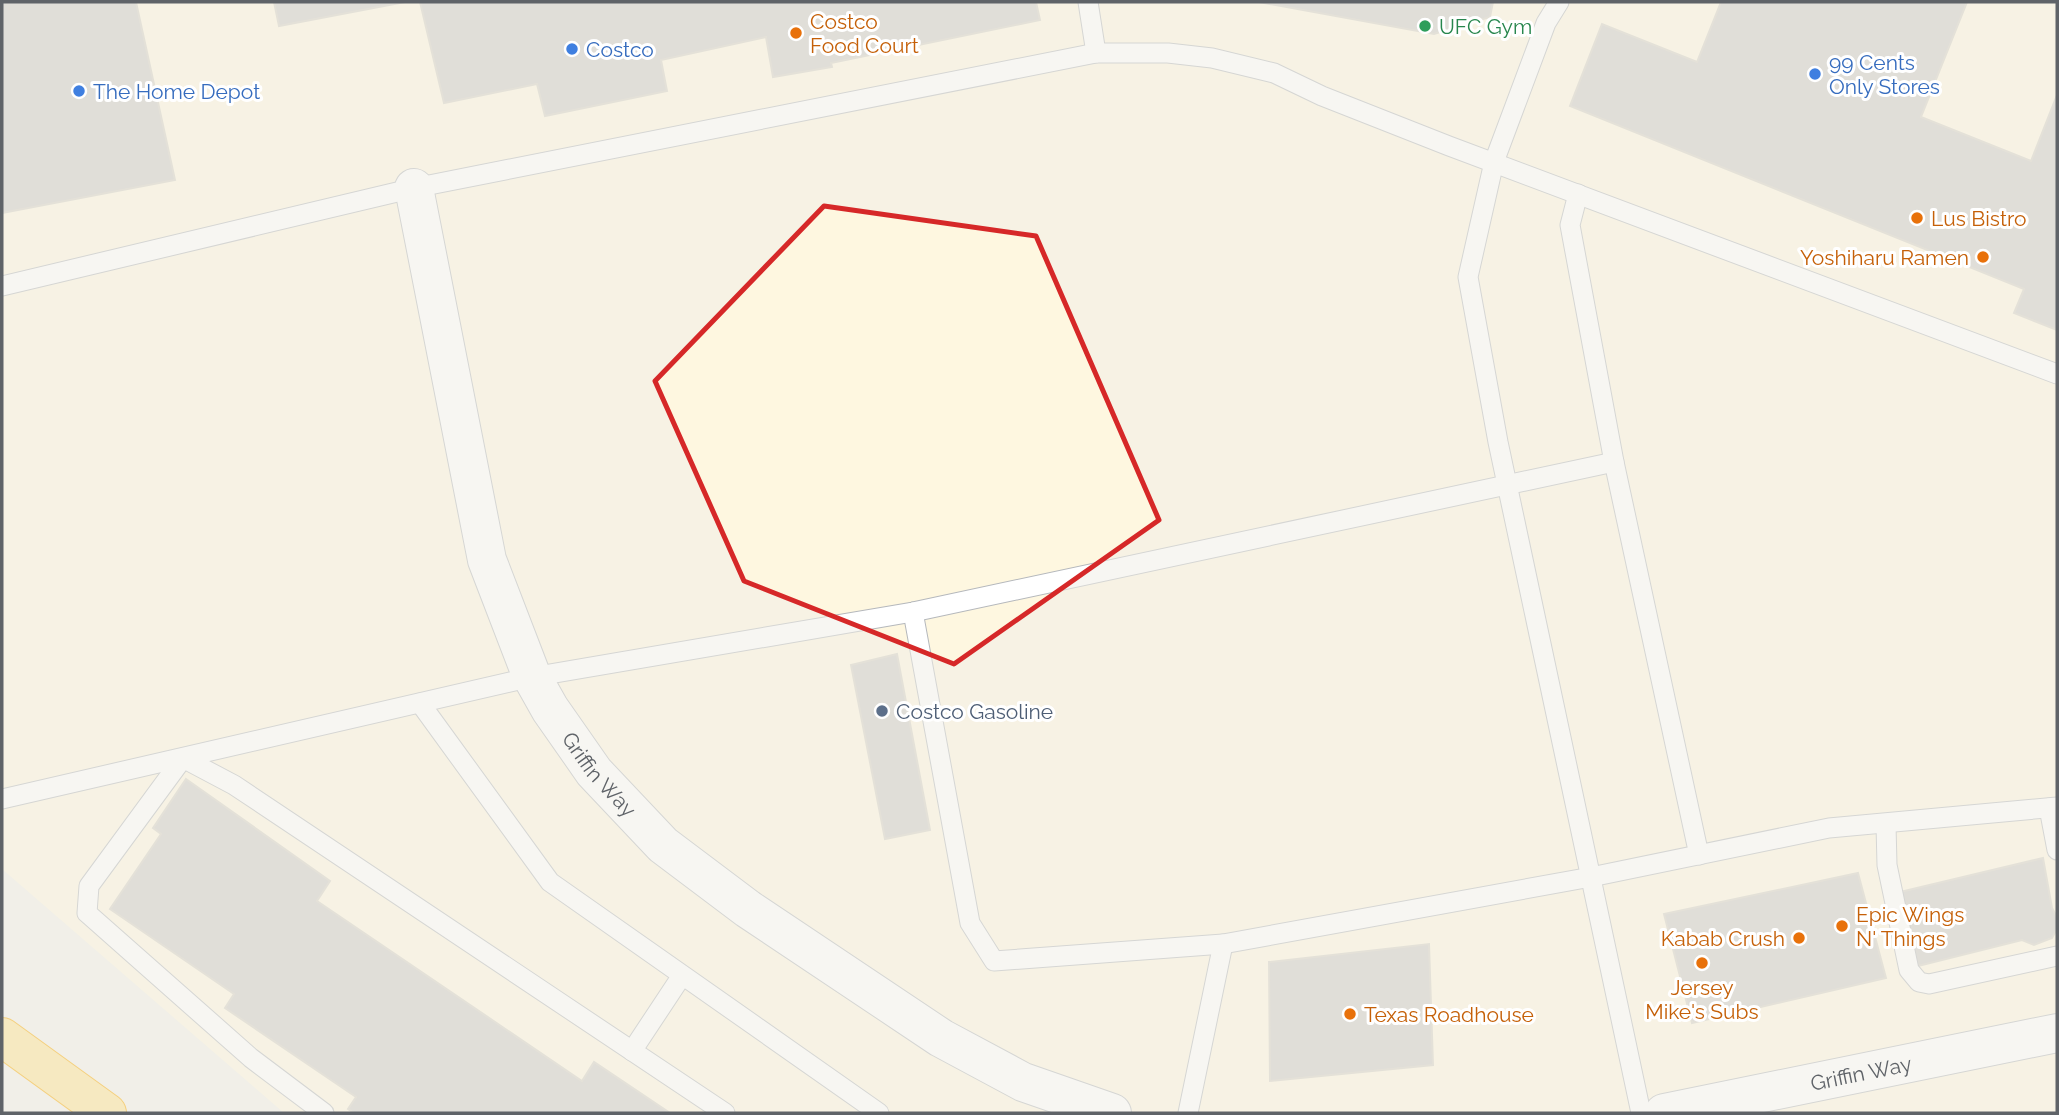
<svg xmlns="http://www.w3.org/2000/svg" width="2059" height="1115" viewBox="0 0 2059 1115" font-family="Raleway,sans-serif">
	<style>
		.commercial { fill: #fef7e0 }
		.building { fill: #cccac5; stroke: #d6d1c6; stroke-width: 2 }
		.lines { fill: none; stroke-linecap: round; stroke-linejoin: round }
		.lane-casing { stroke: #b5b8bc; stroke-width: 21 }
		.street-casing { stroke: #b5b8bc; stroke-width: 40 }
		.highway-casing { stroke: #f9ab00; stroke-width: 40 }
		.lane { stroke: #fff; stroke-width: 19 }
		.street { stroke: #fff; stroke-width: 38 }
		.highway { stroke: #fde293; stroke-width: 38 }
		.marked { fill: none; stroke: #d62828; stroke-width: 5; stroke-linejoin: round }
		.leisure-dot { fill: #2e9e5b; stroke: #fff; stroke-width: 2.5 }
		.food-dot { fill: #e8710a; stroke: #fff; stroke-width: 2.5 }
		.shop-dot { fill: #3f7fe0; stroke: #fff; stroke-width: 2.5 }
		.service-dot { fill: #5c6f8a; stroke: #fff; stroke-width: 2.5 }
		.labels { text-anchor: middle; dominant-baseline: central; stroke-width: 6; stroke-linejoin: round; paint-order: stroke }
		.food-label { font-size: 21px; fill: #c56008; stroke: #fff; text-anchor: start }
		.leisure-label { font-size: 21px; fill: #27864d; stroke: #fff; text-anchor: start }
		.shop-label { font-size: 21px; fill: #366cbe; stroke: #fff; text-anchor: start }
		.service-label { font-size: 21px; fill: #4e5e75; stroke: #fff; text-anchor: start }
		.street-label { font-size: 21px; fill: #5f6368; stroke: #fff }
	</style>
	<rect width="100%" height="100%" fill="#f1efe8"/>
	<polygon class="commercial" points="2,2 2057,2 2057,1113 284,1113 2,869"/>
	<g class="building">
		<polygon points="2,2 136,2 175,180 2,213"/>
		<polygon points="274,2 405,2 279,26"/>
		<polygon points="420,2 1036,2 1040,20 831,63 832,67 773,77 766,37 661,60 667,91 545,116 537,84 444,103"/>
		<polygon points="1259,2 1493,2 1490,17 1434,34"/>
		<polygon points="1721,2 1967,2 1921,117 2031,161 2057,95 2057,330 2014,313 2024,289 1570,106 1602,24 1697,62"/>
		<polygon points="897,654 930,830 885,839 851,665"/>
		<polygon points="186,779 330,881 317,901 582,1081 594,1062 670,1113 354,1113 348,1109 356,1097 225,1008 234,994 110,909 161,834 153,828"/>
		<polygon points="2043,858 2052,908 2057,917 2057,929 2052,938 2034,945 2022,940 1918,966 1900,892"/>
		<polygon points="1858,873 1886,978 1692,1023 1664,914"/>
		<polygon points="1429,944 1433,1065 1270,1081 1269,962"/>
	</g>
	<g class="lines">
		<defs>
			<g id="lane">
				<polyline points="1088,2 1096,53"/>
				<polyline points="1559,2 1546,23 1494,162 1468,277 1498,442 1641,1113"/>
				<polyline points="1578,194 1570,225 1614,462 1699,855"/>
				<polyline points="2,286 414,188 1096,53 1168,53 1212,58 1274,73 1322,96 1449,146 2057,374"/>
				<polyline points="913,612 970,923 994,961 1223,944 1591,877 1829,828 2057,807"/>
				<polyline points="420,703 550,882 879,1113"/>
				<polyline points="2,799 532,677 913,612 1614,462"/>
				<polyline points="2049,808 2057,850"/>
				<polyline points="1886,825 1887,865 1909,970 1919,982 1929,984 2057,956"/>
				<polyline points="632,1051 681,977"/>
				<polyline points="324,1113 251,1058 87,913 89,886 183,758 234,785 725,1113"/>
				<polyline points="1188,1113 1223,944"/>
			</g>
			<g id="street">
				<path id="s1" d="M414,188L487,560L532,677L550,709L594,772L663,845L748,909L941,1038L1023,1082L1112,1113"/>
				<path id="s2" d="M1664,1113L2057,1033"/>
			</g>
			<polyline id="highway" points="2,1037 107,1113"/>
		</defs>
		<use href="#lane" class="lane-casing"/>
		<use href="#street" class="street-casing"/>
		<use href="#highway" class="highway-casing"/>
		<use href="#lane" class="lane"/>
		<use href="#street" class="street"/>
		<use href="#highway" class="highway"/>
	</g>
	<path d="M0 0H2059V1115H0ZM824,206L1036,236L1159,520L954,664L744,581L655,381Z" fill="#f1efe8" fill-opacity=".55" fill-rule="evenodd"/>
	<path class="marked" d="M824,206L1036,236L1159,520L954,664L744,581L655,381Z"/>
	<circle class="leisure-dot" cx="1425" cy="26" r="7"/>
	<g class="food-dot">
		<circle cx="796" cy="33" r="7"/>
		<circle cx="1917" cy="218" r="7"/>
		<circle cx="1983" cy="257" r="7"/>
		<circle cx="1842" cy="926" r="7"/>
		<circle cx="1799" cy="938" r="7"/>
		<circle cx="1702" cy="963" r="7"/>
		<circle cx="1350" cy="1014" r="7"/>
	</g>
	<g class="shop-dot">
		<circle cx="572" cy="49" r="7"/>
		<circle cx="1815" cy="74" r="7"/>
		<circle cx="79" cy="91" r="7"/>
	</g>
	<circle class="service-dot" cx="882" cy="711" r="7"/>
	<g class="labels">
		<g class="food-label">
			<text x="810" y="21">Costco<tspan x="810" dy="24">Food Court</tspan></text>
			<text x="1931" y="218">Lus Bistro</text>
			<text x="1969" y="257" text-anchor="end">Yoshiharu Ramen</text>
			<text x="1856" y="914">Epic Wings<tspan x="1856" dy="24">N' Things</tspan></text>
			<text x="1785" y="938" text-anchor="end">Kabab Crush</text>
			<text x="1702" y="987" text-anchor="middle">Jersey<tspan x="1702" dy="24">Mike's Subs</tspan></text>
			<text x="1364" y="1014">Texas Roadhouse</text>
		</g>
		<g class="leisure-label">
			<text x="1439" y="26">UFC Gym</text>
		</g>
		<g class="shop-label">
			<text x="586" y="49">Costco</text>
			<text x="1829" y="62">99 Cents<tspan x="1829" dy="24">Only Stores</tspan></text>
			<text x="93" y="91">The Home Depot</text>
		</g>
		<g class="service-label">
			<text x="896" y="711">Costco Gasoline</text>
		</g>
		<g class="street-label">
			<text stroke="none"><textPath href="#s1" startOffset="623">Griffin Way</textPath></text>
			<text stroke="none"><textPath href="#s2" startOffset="201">Griffin Way</textPath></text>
		</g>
	</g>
	<rect width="2059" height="1115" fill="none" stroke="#5f6368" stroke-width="7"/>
</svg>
